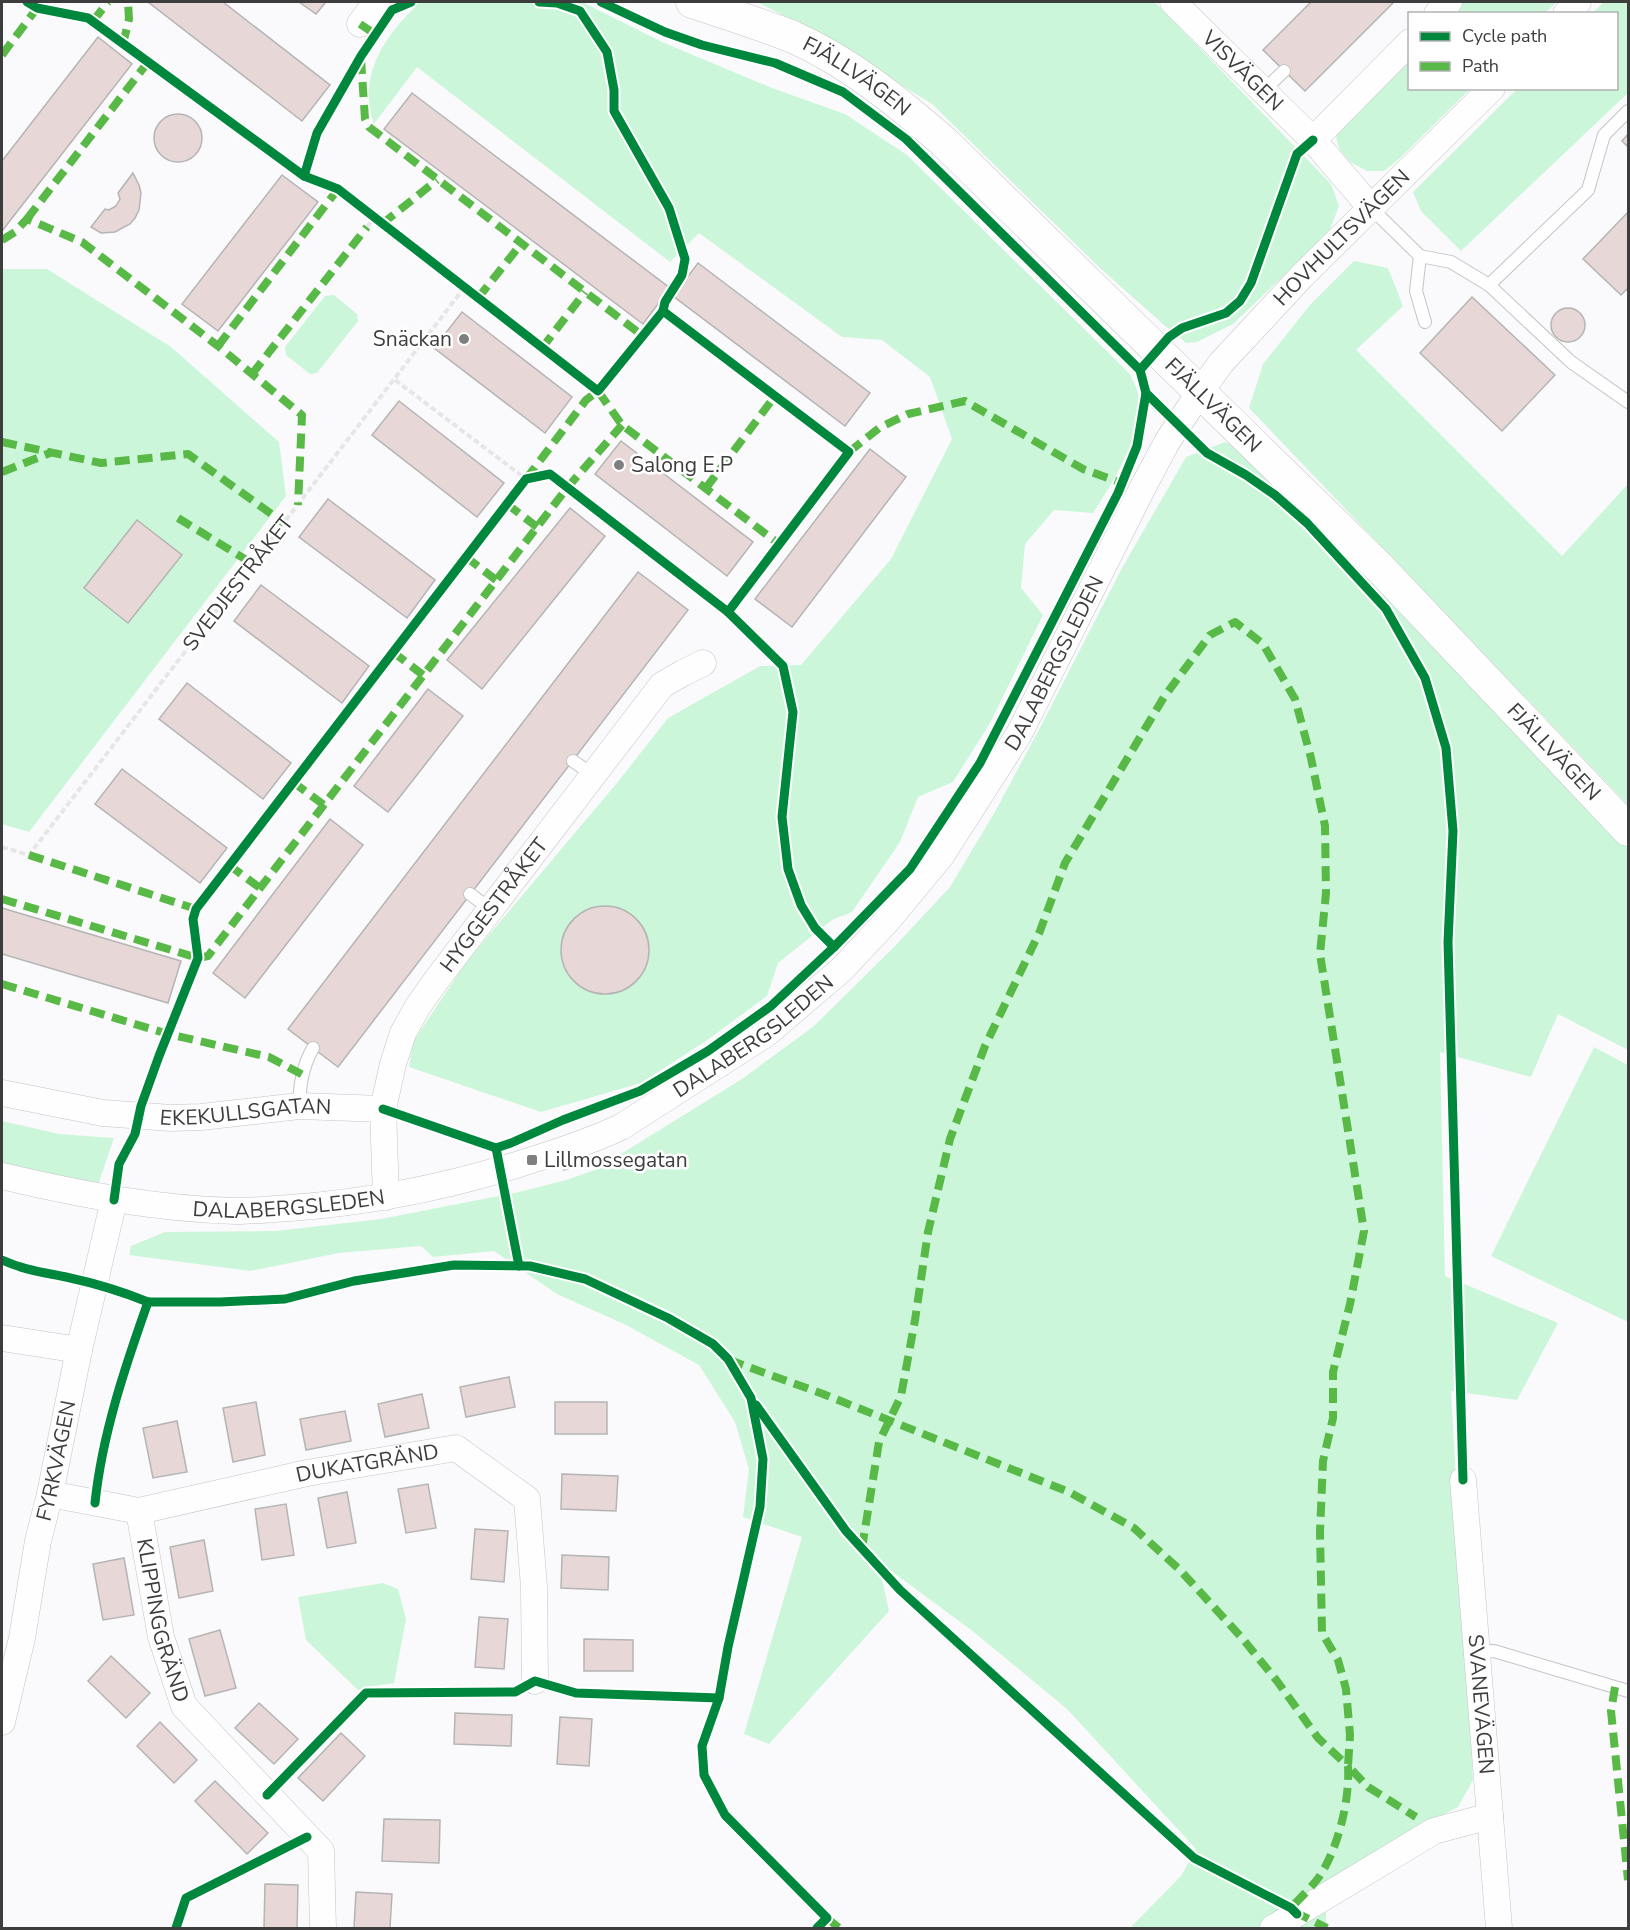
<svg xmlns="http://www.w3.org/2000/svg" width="1630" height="1930" viewBox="0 0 1630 1930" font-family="'Nunito Sans',sans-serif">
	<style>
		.green { fill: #ccf6da }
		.building { fill: #e7d8d7; stroke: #b5b4b5; stroke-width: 1.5 }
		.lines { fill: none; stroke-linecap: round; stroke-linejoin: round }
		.service-casing { stroke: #c4c4c6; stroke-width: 14 }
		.minor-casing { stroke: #c4c4c6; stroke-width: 27 }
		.tertiary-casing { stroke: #c4c4c6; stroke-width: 33 }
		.path { stroke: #e6e6e7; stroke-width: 4; stroke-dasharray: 6 3; stroke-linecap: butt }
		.service { stroke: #fefeff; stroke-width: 12 }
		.minor { stroke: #fefeff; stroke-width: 26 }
		.tertiary { stroke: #fefeff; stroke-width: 32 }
		.quiet { stroke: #58b947; stroke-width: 8; stroke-dasharray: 15 8; stroke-linecap: butt }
		.cycleway-casing { stroke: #fff; stroke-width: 13 }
		.cycleway { stroke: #00873e; stroke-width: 9 }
		.poi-dot { fill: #7f7f80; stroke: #fff; stroke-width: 2 }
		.labels { text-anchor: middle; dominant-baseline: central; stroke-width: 5; stroke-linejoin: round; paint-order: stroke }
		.street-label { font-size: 21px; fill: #3d3d3e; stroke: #fff }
		.poi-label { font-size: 21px; fill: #3d3d3e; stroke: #fff; text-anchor: start }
	</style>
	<rect width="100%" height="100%" fill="#fafafc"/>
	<g class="green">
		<path d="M410,2H582L662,42L772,88L845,114L907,155L1129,373C1132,379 1137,387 1138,394C1145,433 1113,482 1093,513L1054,510L1025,544L1021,588L1043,615L990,723L953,782L918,797L900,842L852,912L832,920L778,963L767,996L706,1041L641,1083L541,1112L409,1067L413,1042L467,961L617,783L668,718L760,666L801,665L891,559L952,439L930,377L882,340L842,337L699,233L670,262L417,67L374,124C358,79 381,41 413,9Z"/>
		<polygon points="757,2 1155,2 1331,184 1339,206 1329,232 1233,324 1197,342 1186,343 1164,325 1100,268 932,104 814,31"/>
		<polygon points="1462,2 1557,2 1545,13 1450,14"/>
		<polygon points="1604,2 1628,2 1628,93 1461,251 1421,211 1413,192 1517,89 1616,88 1616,14 1592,13"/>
		<polygon points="1409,54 1410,88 1470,89 1399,159 1384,171 1367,171 1350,162 1340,150 1336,138 1340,123"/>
		<polygon points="1354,261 1388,268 1403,306 1356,350 1562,556 1628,484 1628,805 1249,408 1263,364 1310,305"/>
		<polygon points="2,269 47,269 171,347 279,442 286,496 29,832 2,824"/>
		<polygon points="334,295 357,314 358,321 317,373 310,374 286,355 285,347 325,296"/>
		<polygon points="1225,442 1235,446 1287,492 1628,847 1628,1050 1558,1014 1531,1077 1440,1052 1445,1276 1558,1323 1517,1400 1451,1391 1473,1780 1458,1807 1433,1820 1326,1910 1326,1928 1130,1928 1181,1876 1196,1849 1067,1709 975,1633 878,1561 889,1611 769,1744 744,1734 802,1537 743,1517 749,1469 735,1422 699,1365 626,1325 557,1294 494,1251 433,1257 421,1246 339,1253 250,1271 129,1255 131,1246 165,1232 276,1231 381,1219 519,1192 566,1180 595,1170 742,1079 814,1026 895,946 950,887 996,810 1043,722 1122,568 1186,457"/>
		<polygon points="1594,1047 1628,1065 1628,1322 1491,1256"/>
		<polygon points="2,1121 59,1134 114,1138 98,1185 2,1164"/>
		<polygon points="383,1583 398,1589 406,1619 394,1683 367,1687 358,1690 306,1640 298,1597"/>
	</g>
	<g class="building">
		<polygon points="148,2 223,2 330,85 302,121"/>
		<polygon points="299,2 326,2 316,14"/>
		<polygon points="1311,2 1394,2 1305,91 1263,50"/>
		<polygon points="98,37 132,64 2,231 2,161"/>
		<polygon points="412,93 670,288 643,324 384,129"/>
		<circle cx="178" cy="138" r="24"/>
		<polygon points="1628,134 1628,147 1622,141"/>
		<polygon points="133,173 139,185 141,193 139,210 135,218 130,224 115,232 101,233 91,227 105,209 109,210 116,206 120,199 118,193"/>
		<polygon points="282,175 318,202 218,331 182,304"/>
		<polygon points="1628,212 1628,288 1621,295 1583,259"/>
		<polygon points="698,263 870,393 845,426 673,296"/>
		<polygon points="1472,297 1555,375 1502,431 1420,353"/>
		<circle cx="1568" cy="325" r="17"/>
		<polygon points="462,312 572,397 545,433 434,348"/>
		<polygon points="399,401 504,483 477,517 372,435"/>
		<polygon points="621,441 753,542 727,576 595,474"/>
		<polygon points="870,449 906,477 792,627 755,599"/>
		<polygon points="328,499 435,580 407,618 299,537"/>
		<polygon points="570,508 605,536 482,689 447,660"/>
		<polygon points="137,520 182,555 128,623 84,588"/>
		<polygon points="638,572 688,610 338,1067 288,1029"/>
		<polygon points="261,585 369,666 342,703 234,621"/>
		<polygon points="187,683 291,763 263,799 159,719"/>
		<polygon points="428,689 463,716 388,812 354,786"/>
		<polygon points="122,769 227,848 200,883 95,804"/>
		<polygon points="330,819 363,845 245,998 213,973"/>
		<circle cx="605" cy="950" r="44"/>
		<polygon points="2,908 181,961 168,1003 2,954"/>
		<polygon points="576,1159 578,1165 564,1170 562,1164"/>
		<polygon points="509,1377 515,1407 466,1417 460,1387"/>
		<polygon points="422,1394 429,1428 385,1437 378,1404"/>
		<polygon points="256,1402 265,1455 233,1462 223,1408"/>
		<rect x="555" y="1402" width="52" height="32"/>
		<polygon points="345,1411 351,1441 306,1450 300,1419"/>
		<polygon points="177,1421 187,1472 153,1478 143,1428"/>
		<polygon points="562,1474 618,1476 616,1511 561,1509"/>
		<polygon points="428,1484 436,1528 406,1533 398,1489"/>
		<polygon points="347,1492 356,1543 327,1548 318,1498"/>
		<polygon points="286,1504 294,1555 262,1560 255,1509"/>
		<polygon points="475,1529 508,1531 504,1582 471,1579"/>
		<polygon points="204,1540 213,1591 179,1598 170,1547"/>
		<polygon points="562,1555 609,1557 608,1590 561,1588"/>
		<polygon points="124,1558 134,1615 103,1620 93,1564"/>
		<polygon points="479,1617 508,1619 504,1669 475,1667"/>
		<polygon points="220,1630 236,1688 205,1696 189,1639"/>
		<polygon points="584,1639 633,1640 633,1671 584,1671"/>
		<polygon points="111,1656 150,1693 126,1718 88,1681"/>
		<polygon points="259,1703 298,1739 274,1764 235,1728"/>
		<polygon points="455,1713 512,1715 511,1746 454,1744"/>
		<polygon points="560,1717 592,1719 589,1766 557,1764"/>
		<polygon points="160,1722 197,1760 174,1783 137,1746"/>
		<polygon points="341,1733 365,1756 323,1801 298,1778"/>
		<polygon points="215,1781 268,1833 247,1854 195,1801"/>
		<polygon points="384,1819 440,1820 439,1863 382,1861"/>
		<polygon points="265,1884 298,1885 297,1928 264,1928"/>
		<polygon points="356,1892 392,1894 390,1928 354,1928"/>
	</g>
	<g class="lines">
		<defs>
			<g id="service">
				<polyline points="1263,91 1284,71"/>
				<polyline points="1372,209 1420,256 1451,262 1489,285 1588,190 1604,135 1628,111"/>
				<polyline points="1420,256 1416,291 1425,322"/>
				<polyline points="1489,285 1571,362 1628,402"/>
				<polyline points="573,761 593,775"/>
				<polyline points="470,894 490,909"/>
				<path d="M299,1106C300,1085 302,1067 313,1048"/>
				<polyline points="1476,1652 1494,1651 1628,1691"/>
			</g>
			<g id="minor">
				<path id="s1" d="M1173,2L1313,140"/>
				<polyline points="1437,14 1449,2"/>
				<polyline points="1566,14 1578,2"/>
				<polyline points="360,24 376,2"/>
				<polyline points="1372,209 1313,140 1410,42"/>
				<path id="s2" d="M2,1093L103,1113L171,1118L201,1117L299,1106L383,1109"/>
				<path id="s3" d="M2,1176C78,1194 156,1209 236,1211C254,1211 272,1209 290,1208C374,1202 456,1185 535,1159C564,1150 593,1140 621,1127L766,1034L841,970L888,920L941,856L1019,734L1143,487L1167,442L1199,393L1221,363L1301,277L1492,88"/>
				<path id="s4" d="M386,1197L383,1109L393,1064L403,1033L418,1006L438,978L662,685L683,673L703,663"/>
				<polyline points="2,1338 79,1350"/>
				<path id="s5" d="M1463,1480L1499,1928"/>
				<path id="s6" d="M50,1494L139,1511L307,1473L456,1448L527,1499L534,1587L535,1681"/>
				<path id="s7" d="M139,1511L161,1637L184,1706L321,1851L323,1928"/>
				<path id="s8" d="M2,1722L22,1638L38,1541L50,1494L79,1350L114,1200"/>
				<polyline points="1273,1928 1434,1831 1490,1816"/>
			</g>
			<g id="tertiary">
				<path id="s9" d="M692,2C726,13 760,24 793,37C849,62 898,102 944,142L1380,568L1628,830"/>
			</g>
		</defs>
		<use href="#service" class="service-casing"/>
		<use href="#minor" class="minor-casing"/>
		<use href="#tertiary" class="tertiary-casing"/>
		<g class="path">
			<polyline points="367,227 374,218"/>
			<polyline points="395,380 526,479"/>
			<polyline points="2,847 29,855 464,288"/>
		</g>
		<use href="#service" class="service"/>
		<use href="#minor" class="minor"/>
		<use href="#tertiary" class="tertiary"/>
		<g class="quiet">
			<polyline points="93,21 108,2"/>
			<polyline points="360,24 375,34"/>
			<polyline points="123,44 129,19 128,2"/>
			<polyline points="2,55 37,8"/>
			<polyline points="361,59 365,119 369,127 643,336"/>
			<polyline points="27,219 148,62"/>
			<polyline points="382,224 437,180"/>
			<polyline points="2,240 15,232 27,219 82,242 218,346 302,415 298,505"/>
			<polyline points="478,298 521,244"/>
			<polyline points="218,346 338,189"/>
			<polyline points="542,348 585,292"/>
			<polyline points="252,374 367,227"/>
			<polyline points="2,442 101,463 188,454 284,523"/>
			<polyline points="849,452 879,428 908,414 965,401 1083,469 1122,483"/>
			<polyline points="2,472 50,453"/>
			<polyline points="526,479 586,400 598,391 622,425 779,544"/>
			<polyline points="706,488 775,396"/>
			<polyline points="507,504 537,527"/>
			<polyline points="178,518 253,564"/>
			<polyline points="466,557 496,580"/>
			<polyline points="393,652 423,675"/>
			<polyline points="293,782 324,805"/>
			<polyline points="29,855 196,909"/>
			<polyline points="229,865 260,888"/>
			<polyline points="2,899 198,958 208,956 567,488 622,425"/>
			<polyline points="2,984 168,1034 269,1057 303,1075"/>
			<path d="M729,1360L823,1394L1069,1492L1134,1528L1180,1570L1242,1638L1277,1681L1318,1738L1348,1766C1350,1800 1338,1849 1319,1877C1311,1888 1300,1898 1291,1908"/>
			<polyline points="862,1548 879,1442 901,1396 915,1320 928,1232 950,1139 985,1046 1040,931 1065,863 1164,697 1210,635 1235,622 1263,644 1295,699 1311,758 1325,826 1326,893 1320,954 1364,1231 1350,1304 1333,1372 1333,1418 1323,1461 1320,1532 1322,1633 1338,1660 1346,1689 1350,1735 1348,1766 1368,1787 1416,1817"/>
			<polyline points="1615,1687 1611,1711 1628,1880"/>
			<polyline points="1295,1912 1327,1928"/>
			<polyline points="827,1918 839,1928"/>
		</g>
		<defs>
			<g id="cycleway">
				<polyline points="27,2 37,8 88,18 304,176 338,189 598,391 663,311 849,452 728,612"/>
				<polyline points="539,2 557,3 580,11 607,52 614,90 614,111 669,208 685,259 682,275 665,302 663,311"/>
				<polyline points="601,2 665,32 702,45 775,63 843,92 906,139 1140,370 1146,393 1207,453 1246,475 1275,495 1307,523 1386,609 1425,678 1446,748 1453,831 1448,942 1463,1480"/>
				<polyline points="304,176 317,133 361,56 392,10 411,2"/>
				<polyline points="1140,370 1169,337 1182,328 1226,313 1240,301 1251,283 1297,154 1313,140"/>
				<polyline points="383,1109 496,1148"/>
				<polyline points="114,1200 119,1164 135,1134 141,1106 159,1056 198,958 193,919 196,909 526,479 550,474 728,612 783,666 793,712 782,817 788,869 801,905 815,928 834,947"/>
				<path d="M2,1260C24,1270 42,1272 66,1277C94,1283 121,1291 148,1302"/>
				<polyline points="519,1266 496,1148 511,1143 563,1120 640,1091 708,1051 771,1006 834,947 910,869 980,763 1118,493 1137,446 1146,393"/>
				<polyline points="756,1405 846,1531 900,1590 1194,1858 1291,1908 1297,1914"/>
				<path d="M95,1503C102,1435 125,1367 148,1302H220L285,1299L354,1281L454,1265L530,1266L585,1279L668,1318L713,1344L728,1359L751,1398L763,1459L760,1507L728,1647L719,1698L702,1746L704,1775L725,1815L827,1918L817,1928"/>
				<polyline points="267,1795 366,1693 515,1692 535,1681 576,1693 719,1698"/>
				<polyline points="176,1928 186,1898 307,1837"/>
			</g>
		</defs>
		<use href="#cycleway" class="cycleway-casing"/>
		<use href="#cycleway" class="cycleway"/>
	</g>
	<g class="poi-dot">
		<circle cx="464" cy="339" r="6"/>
		<circle cx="619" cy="465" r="6"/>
		<rect x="526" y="1154" width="12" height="12" rx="3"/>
	</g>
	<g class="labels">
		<g class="street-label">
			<text stroke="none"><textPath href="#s1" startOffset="98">VISVÄGEN</textPath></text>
			<text stroke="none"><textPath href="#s9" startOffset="182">FJÄLLVÄGEN</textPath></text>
			<text stroke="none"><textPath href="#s3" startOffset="1798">HOVHULTSVÄGEN</textPath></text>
			<text stroke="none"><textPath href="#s9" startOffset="668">FJÄLLVÄGEN</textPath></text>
			<text transform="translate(238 583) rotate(-52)">SVEDJESTRÅKET</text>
			<text stroke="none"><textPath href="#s3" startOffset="1280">DALABERGSLEDEN</textPath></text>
			<text stroke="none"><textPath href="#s9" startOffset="1154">FJÄLLVÄGEN</textPath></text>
			<text stroke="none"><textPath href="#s4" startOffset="324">HYGGESTRÅKET</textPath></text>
			<text stroke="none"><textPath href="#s3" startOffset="794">DALABERGSLEDEN</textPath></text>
			<text stroke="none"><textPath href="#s2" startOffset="246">EKEKULLSGATAN</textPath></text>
			<text stroke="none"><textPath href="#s3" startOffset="290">DALABERGSLEDEN</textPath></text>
			<text stroke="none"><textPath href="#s8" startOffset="267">FYRKVÄGEN</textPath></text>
			<text stroke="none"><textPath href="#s6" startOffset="324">DUKATGRÄND</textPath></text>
			<text stroke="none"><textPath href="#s7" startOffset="112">KLIPPINGGRÄND</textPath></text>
			<text stroke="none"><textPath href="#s5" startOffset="225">SVANEVÄGEN</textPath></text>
		</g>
		<g class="poi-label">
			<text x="452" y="339" text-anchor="end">Snäckan</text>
			<text x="631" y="465">Salong E.P</text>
			<text x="544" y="1160">Lillmossegatan</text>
		</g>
	</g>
	<rect width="1630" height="1930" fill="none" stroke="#3d3d3e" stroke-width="6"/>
	<rect x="1408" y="12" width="210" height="78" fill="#ffffff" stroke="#b1b1b2" stroke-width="1.5"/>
	<rect x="1420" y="32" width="30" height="9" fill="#00873e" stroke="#b1b1b2" stroke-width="1.5"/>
	<text x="1462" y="42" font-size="18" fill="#3d3d3e">Cycle path</text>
	<rect x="1420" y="62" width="30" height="9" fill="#58b947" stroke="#b1b1b2" stroke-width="1.5"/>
	<text x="1462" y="72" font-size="18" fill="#3d3d3e">Path</text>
</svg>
